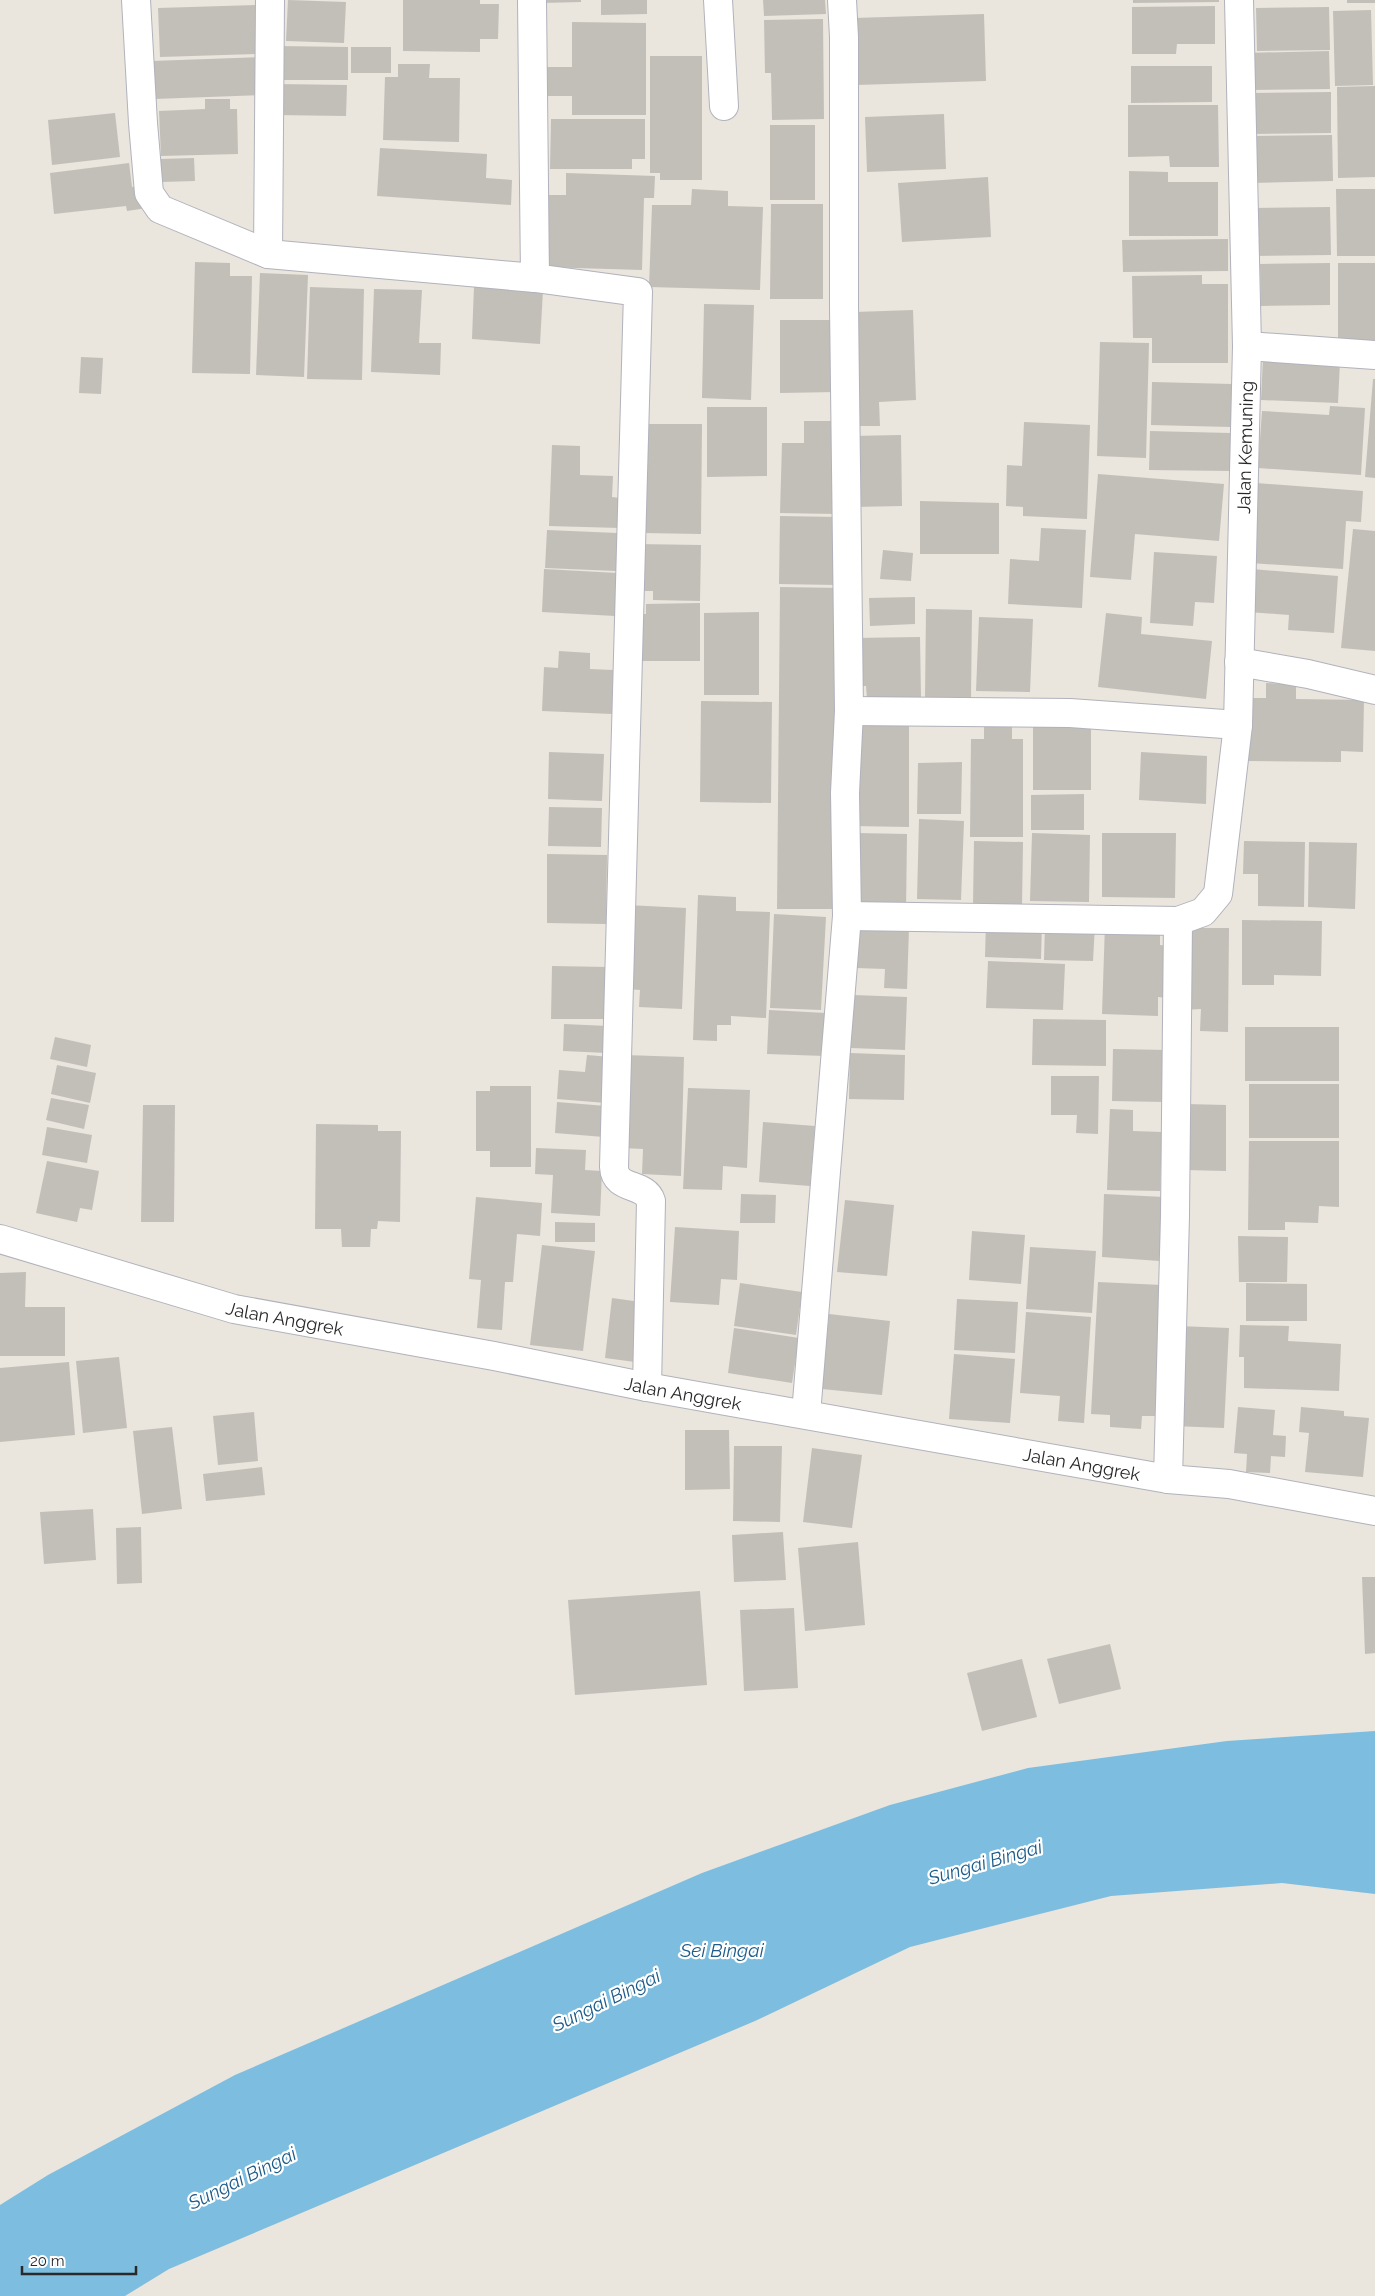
<svg xmlns="http://www.w3.org/2000/svg" width="1375" height="2296" viewBox="0 0 1375 2296" font-family="Raleway,sans-serif">
	<style>
		.water { fill: #7dbddf }
		.building { fill: #c2bfb9 }
		.lines { fill: none; stroke-linecap: round; stroke-linejoin: round }
		.minor-casing { stroke: #b1b2bb; stroke-width: 30 }
		.minor { stroke: #fff; stroke-width: 28 }
		.labels { text-anchor: middle; dominant-baseline: central; stroke-width: 4.5; stroke-linejoin: round; paint-order: stroke }
		.street-label { font-size: 18px; fill: #292929; stroke: #fff }
		.water-label { font-size: 19px; font-style: italic; fill: #1e5c89; stroke: #fff }
	</style>
	<rect width="100%" height="100%" fill="#eae5dd"/>
	<polygon class="water" points="1375,1731 1375,1894 1282,1883 1111,1896 910,1947 755,2021 169,2269 125,2296 0,2296 0,2205 48,2175 235,2075 702,1873 890,1805 1028,1768 1227,1741"/>
	<g class="building">
		<polygon points="288,0 346,2 344,43 286,41"/>
		<polygon points="403,0 480,0 480,4 499,4 498,39 480,39 480,52 403,51"/>
		<polygon points="542,0 581,0 581,2 542,3"/>
		<polygon points="601,0 647,0 647,14 601,15"/>
		<polygon points="763,0 825,0 826,14 764,16"/>
		<polygon points="1133,0 1219,0 1219,2 1133,3"/>
		<rect x="1347" y="0" width="28" height="3"/>
		<polygon points="258,5 260,54 160,57 158,8"/>
		<polygon points="1215,6 1215,44 1177,44 1176,54 1132,54 1132,7"/>
		<polygon points="1329,7 1330,50 1257,51 1256,8"/>
		<polygon points="1371,10 1373,85 1335,86 1333,11"/>
		<polygon points="984,14 986,81 856,85 854,18"/>
		<polygon points="823,19 824,119 772,120 771,73 765,73 764,20"/>
		<polygon points="572,22 646,23 646,115 572,115 572,96 546,96 546,67 572,67"/>
		<polygon points="278,46 348,47 348,80 278,80"/>
		<rect x="351" y="47" width="40" height="26"/>
		<polygon points="1329,51 1330,89 1247,90 1246,53"/>
		<polygon points="650,56 702,56 702,180 660,180 660,173 650,173"/>
		<polygon points="262,57 263,95 154,99 152,61"/>
		<polygon points="398,64 430,64 429,78 460,78 459,142 383,140 385,77 398,77"/>
		<polygon points="1131,66 1212,66 1212,102 1131,103"/>
		<polygon points="277,84 347,85 346,116 276,115"/>
		<polygon points="1375,86 1375,177 1338,178 1337,87"/>
		<polygon points="1331,92 1331,133 1253,134 1252,93"/>
		<polygon points="205,99 230,99 230,109 237,109 238,154 161,156 159,111 205,109"/>
		<polygon points="1128,105 1218,105 1219,167 1170,167 1169,156 1128,157"/>
		<polygon points="115,113 120,157 52,165 48,120"/>
		<polygon points="944,114 946,169 867,172 865,117"/>
		<polygon points="551,119 645,119 645,159 632,159 632,169 550,169"/>
		<rect x="770" y="125" width="45" height="75"/>
		<polygon points="1332,135 1333,181 1252,183 1251,136"/>
		<polygon points="380,148 487,154 486,178 512,180 511,205 377,196"/>
		<polygon points="194,158 195,181 161,182 160,159"/>
		<polygon points="129,163 132,187 144,186 147,208 127,211 126,206 54,214 50,173"/>
		<polygon points="1129,171 1168,172 1168,182 1218,182 1218,236 1129,236"/>
		<polygon points="566,173 655,176 654,198 644,198 642,270 543,267 545,195 566,195"/>
		<polygon points="988,177 991,237 902,242 898,183"/>
		<polygon points="692,189 728,191 728,206 763,207 760,290 649,287 652,205 691,205"/>
		<polygon points="1336,189 1375,189 1375,256 1337,256"/>
		<polygon points="771,204 823,204 823,299 770,299"/>
		<polygon points="1330,207 1331,255 1253,256 1253,208"/>
		<polygon points="1228,239 1228,271 1123,272 1122,240"/>
		<polygon points="195,262 230,263 230,276 252,276 250,374 192,373"/>
		<polygon points="1330,263 1330,305 1261,306 1260,264"/>
		<polygon points="1338,263 1375,263 1375,345 1338,344"/>
		<polygon points="260,273 308,275 304,377 256,375"/>
		<polygon points="1202,275 1202,284 1228,284 1228,363 1152,363 1152,338 1133,338 1132,276"/>
		<polygon points="474,286 543,290 540,344 472,339"/>
		<polygon points="310,287 364,289 362,380 307,379"/>
		<polygon points="374,289 422,290 419,343 441,343 440,375 371,372"/>
		<polygon points="704,304 754,305 751,400 702,398"/>
		<polygon points="913,310 916,400 879,402 880,426 859,426 855,312"/>
		<polygon points="780,320 835,320 836,392 780,393"/>
		<polygon points="1100,342 1149,343 1146,458 1097,456"/>
		<polygon points="81,357 103,358 101,394 79,393"/>
		<polygon points="1263,358 1340,361 1338,403 1261,400"/>
		<polygon points="1373,379 1375,379 1375,478 1365,477"/>
		<polygon points="1152,382 1232,384 1231,427 1151,425"/>
		<polygon points="1330,406 1365,408 1361,475 1258,468 1262,411 1329,415"/>
		<polygon points="707,407 767,407 767,476 707,477"/>
		<polygon points="804,421 836,421 835,514 780,513 782,443 804,443"/>
		<polygon points="1024,422 1090,425 1087,519 1023,516 1023,507 1006,506 1007,465 1022,466"/>
		<polygon points="644,424 702,424 701,534 643,533"/>
		<polygon points="1150,431 1230,433 1230,471 1149,470"/>
		<polygon points="901,435 902,506 853,507 852,436"/>
		<polygon points="552,445 580,446 580,475 613,476 612,497 620,498 620,528 549,526"/>
		<polygon points="1098,474 1224,484 1219,541 1135,534 1131,580 1090,577"/>
		<polygon points="1256,483 1363,491 1361,522 1346,521 1343,569 1250,563"/>
		<polygon points="920,501 999,503 999,554 920,554"/>
		<polygon points="780,516 838,517 836,585 779,584"/>
		<polygon points="1041,528 1086,530 1082,608 1008,604 1010,559 1039,561"/>
		<polygon points="1353,529 1375,531 1375,651 1341,648"/>
		<polygon points="547,530 617,533 616,571 545,568"/>
		<polygon points="636,544 701,545 700,601 653,600 653,591 636,591"/>
		<polygon points="883,550 913,553 911,581 880,579"/>
		<polygon points="1154,552 1217,556 1214,603 1195,602 1193,626 1150,623"/>
		<polygon points="544,569 617,573 615,616 542,612"/>
		<polygon points="1252,569 1338,576 1334,633 1288,630 1289,615 1248,612"/>
		<polygon points="780,587 842,588 839,909 777,909"/>
		<polygon points="915,597 915,624 870,626 869,598"/>
		<polygon points="700,603 700,661 637,661 637,614 646,614 646,604"/>
		<polygon points="926,609 972,610 971,699 925,698"/>
		<polygon points="759,612 759,695 704,695 704,613"/>
		<polygon points="1106,613 1142,617 1141,634 1212,641 1206,699 1098,687"/>
		<polygon points="979,617 1033,619 1030,692 976,691"/>
		<polygon points="920,637 921,698 867,699 866,686 855,686 854,638"/>
		<polygon points="559,651 590,653 590,669 613,670 612,714 542,711 544,667 558,668"/>
		<polygon points="1266,683 1296,684 1296,699 1364,700 1363,752 1341,751 1341,762 1246,761 1247,698 1266,698"/>
		<polygon points="701,701 772,702 771,803 700,802"/>
		<polygon points="854,715 909,715 909,827 853,826"/>
		<polygon points="984,721 1012,722 1012,739 1023,739 1023,837 970,837 971,739 984,739"/>
		<rect x="1033" y="725" width="58" height="65"/>
		<polygon points="549,752 604,754 602,801 548,799"/>
		<polygon points="1141,752 1207,756 1206,804 1139,800"/>
		<polygon points="962,762 961,814 917,814 918,763"/>
		<polygon points="1084,794 1084,830 1031,830 1031,795"/>
		<polygon points="549,807 602,808 601,847 548,846"/>
		<polygon points="919,819 964,821 961,900 917,899"/>
		<polygon points="857,833 907,834 906,911 856,909"/>
		<polygon points="1032,833 1090,835 1089,902 1030,901"/>
		<polygon points="1102,833 1176,833 1175,898 1102,897"/>
		<polygon points="974,841 1023,842 1022,906 973,904"/>
		<polygon points="1244,841 1305,842 1304,907 1258,906 1258,874 1243,874"/>
		<polygon points="1309,842 1357,843 1355,909 1308,907"/>
		<polygon points="547,854 607,855 606,924 547,923"/>
		<polygon points="698,895 736,897 736,911 770,912 766,1018 731,1016 731,1025 717,1025 717,1041 693,1040"/>
		<polygon points="627,905 686,908 682,1009 639,1007 640,990 625,989"/>
		<polygon points="774,914 826,917 821,1010 770,1008"/>
		<polygon points="1242,920 1322,921 1321,976 1274,975 1274,985 1242,985"/>
		<polygon points="986,922 1042,924 1041,959 985,957"/>
		<polygon points="1045,923 1095,925 1093,961 1044,960"/>
		<polygon points="1105,924 1160,926 1160,945 1170,946 1168,998 1158,997 1158,1016 1102,1014"/>
		<polygon points="857,926 909,928 907,989 884,988 885,969 856,968"/>
		<polygon points="1184,928 1229,928 1228,1032 1200,1031 1201,1009 1183,1010"/>
		<polygon points="988,961 1065,964 1063,1010 986,1008"/>
		<polygon points="552,966 607,967 606,1019 551,1019"/>
		<polygon points="853,995 907,997 905,1050 851,1048"/>
		<polygon points="769,1010 826,1013 825,1056 767,1054"/>
		<polygon points="1033,1019 1106,1020 1106,1066 1032,1065"/>
		<polygon points="564,1024 608,1026 607,1053 563,1051"/>
		<rect x="1245" y="1027" width="94" height="54"/>
		<polygon points="55,1037 91,1045 87,1067 50,1059"/>
		<polygon points="1113,1049 1167,1050 1166,1102 1112,1101"/>
		<polygon points="850,1053 905,1055 904,1100 849,1099"/>
		<polygon points="587,1055 610,1057 606,1103 557,1099 559,1070 585,1072"/>
		<polygon points="625,1055 684,1057 681,1176 642,1174 643,1149 623,1148"/>
		<polygon points="57,1065 96,1073 90,1103 51,1094"/>
		<polygon points="1051,1076 1099,1076 1098,1134 1076,1133 1077,1115 1051,1115"/>
		<rect x="1249" y="1084" width="90" height="54"/>
		<polygon points="490,1086 531,1086 531,1167 490,1167 490,1151 476,1151 476,1091 490,1091"/>
		<polygon points="688,1088 750,1090 747,1168 723,1166 722,1190 683,1189"/>
		<polygon points="51,1098 89,1105 84,1129 46,1120"/>
		<polygon points="557,1102 606,1106 604,1137 555,1133"/>
		<polygon points="1186,1104 1226,1105 1226,1171 1185,1170"/>
		<polygon points="143,1105 175,1105 174,1222 141,1222"/>
		<polygon points="1110,1109 1133,1110 1133,1131 1162,1132 1160,1191 1107,1190"/>
		<polygon points="763,1122 815,1126 810,1186 759,1182"/>
		<polygon points="316,1124 378,1125 378,1131 401,1131 400,1222 378,1221 377,1229 371,1229 370,1247 342,1247 341,1229 315,1229"/>
		<polygon points="47,1127 92,1135 87,1163 42,1155"/>
		<polygon points="1249,1141 1339,1141 1339,1207 1319,1206 1318,1223 1285,1222 1285,1230 1248,1230"/>
		<polygon points="536,1148 586,1150 585,1170 602,1171 600,1216 551,1213 553,1175 535,1174"/>
		<polygon points="47,1161 99,1171 92,1210 80,1208 77,1222 36,1213"/>
		<polygon points="741,1194 776,1195 775,1223 740,1223"/>
		<polygon points="1104,1194 1164,1197 1160,1261 1102,1257"/>
		<polygon points="476,1197 542,1203 540,1236 517,1234 513,1282 505,1282 502,1330 477,1328 481,1280 469,1279"/>
		<polygon points="845,1200 894,1205 887,1276 837,1272"/>
		<polygon points="555,1222 595,1223 595,1242 555,1242"/>
		<polygon points="675,1227 739,1231 737,1280 721,1279 719,1305 670,1302"/>
		<polygon points="972,1231 1025,1235 1021,1284 969,1280"/>
		<polygon points="1238,1236 1288,1237 1287,1282 1239,1282"/>
		<polygon points="542,1245 595,1251 583,1351 530,1345"/>
		<polygon points="1030,1247 1096,1251 1092,1313 1026,1309"/>
		<polygon points="26,1272 25,1307 65,1307 65,1356 0,1356 0,1273"/>
		<polygon points="1098,1282 1162,1285 1155,1416 1142,1416 1141,1429 1110,1427 1110,1415 1091,1414"/>
		<polygon points="740,1283 802,1292 796,1335 734,1326"/>
		<polygon points="1246,1283 1307,1284 1307,1321 1246,1321"/>
		<polygon points="612,1298 641,1302 635,1362 605,1358"/>
		<polygon points="957,1299 1018,1302 1015,1353 954,1350"/>
		<polygon points="1026,1312 1091,1317 1084,1423 1058,1421 1060,1396 1020,1393"/>
		<polygon points="829,1314 890,1321 882,1395 822,1389"/>
		<polygon points="1240,1325 1289,1326 1288,1341 1341,1344 1339,1391 1244,1388 1244,1357 1239,1357"/>
		<polygon points="1178,1326 1229,1328 1224,1428 1173,1426"/>
		<polygon points="734,1328 799,1338 792,1383 728,1373"/>
		<polygon points="954,1354 1015,1359 1010,1423 949,1419"/>
		<polygon points="119,1357 127,1428 83,1433 76,1361"/>
		<polygon points="69,1362 75,1435 0,1442 0,1368"/>
		<polygon points="1238,1407 1275,1410 1273,1435 1286,1436 1285,1457 1271,1456 1270,1473 1246,1472 1247,1454 1234,1453"/>
		<polygon points="1301,1407 1344,1411 1344,1416 1369,1418 1363,1477 1305,1472 1309,1433 1299,1432"/>
		<polygon points="254,1412 258,1461 218,1465 213,1416"/>
		<polygon points="172,1427 182,1509 142,1514 133,1431"/>
		<polygon points="685,1430 729,1430 730,1489 685,1490"/>
		<polygon points="734,1446 782,1446 780,1522 733,1521"/>
		<polygon points="812,1448 862,1455 852,1528 803,1522"/>
		<polygon points="262,1467 265,1495 206,1501 203,1474"/>
		<polygon points="93,1509 96,1560 44,1564 40,1512"/>
		<polygon points="141,1527 142,1583 117,1584 116,1528"/>
		<polygon points="783,1532 786,1580 734,1582 732,1535"/>
		<polygon points="858,1542 865,1625 805,1631 798,1548"/>
		<polygon points="1362,1577 1375,1577 1375,1653 1365,1654"/>
		<polygon points="700,1591 707,1685 575,1695 568,1600"/>
		<polygon points="794,1608 798,1688 744,1691 740,1610"/>
		<polygon points="1110,1644 1121,1689 1059,1704 1047,1659"/>
		<polygon points="1022,1659 1037,1717 982,1731 967,1673"/>
	</g>
	<g class="lines">
		<defs>
			<g id="minor">
				<path d="M136,0L143,123L149,193L160,209L268,254L535,278L638,292L614,1167C615,1191 645,1182 651,1201L647,1387"/>
				<polyline points="532,0 535,278"/>
				<polyline points="718,0 724,106"/>
				<polyline points="268,254 270,0"/>
				<polyline points="1247,346 1375,355"/>
				<polyline points="1239,662 1308,674 1375,690"/>
				<polyline points="849,711 1070,713 1238,725"/>
				<path id="s1" d="M847,916L1178,921L1203,912L1218,894L1238,725L1247,346L1239,0"/>
				<path id="s2" d="M0,1239L234,1309L494,1356L647,1387L1168,1479L1229,1484L1375,1511"/>
				<polyline points="806,1414 847,916 845,793 849,711 844,306 844,37 842,0"/>
				<polyline points="1168,1479 1175,1216 1178,921"/>
			</g>
		</defs>
		<use href="#minor" class="minor-casing"/>
		<use href="#minor" class="minor"/>
	</g>
	<g class="labels">
		<g class="street-label">
			<text stroke="none"><textPath href="#s1" startOffset="829">Jalan Kemuning</textPath></text>
			<text stroke="none"><textPath href="#s2" startOffset="296">Jalan Anggrek</textPath></text>
			<text stroke="none"><textPath href="#s2" startOffset="701">Jalan Anggrek</textPath></text>
			<text stroke="none"><textPath href="#s2" startOffset="1106">Jalan Anggrek</textPath></text>
		</g>
		<g class="water-label">
			<text transform="translate(985 1862) rotate(-16)">Sungai Bingai</text>
			<text x="722" y="1950">Sei Bingai</text>
			<text transform="translate(606 2000) rotate(-26)">Sungai Bingai</text>
			<text transform="translate(242 2178) rotate(-26)">Sungai Bingai</text>
		</g>
	</g>
	<path d="M22 2266v8h114v-8" fill="none" stroke="#292929" stroke-width="2.5"/>
	<text x="30" y="2266" font-size="15" fill="#292929" stroke="#ffffff" stroke-width="4" paint-order="stroke">20 m</text>
</svg>
